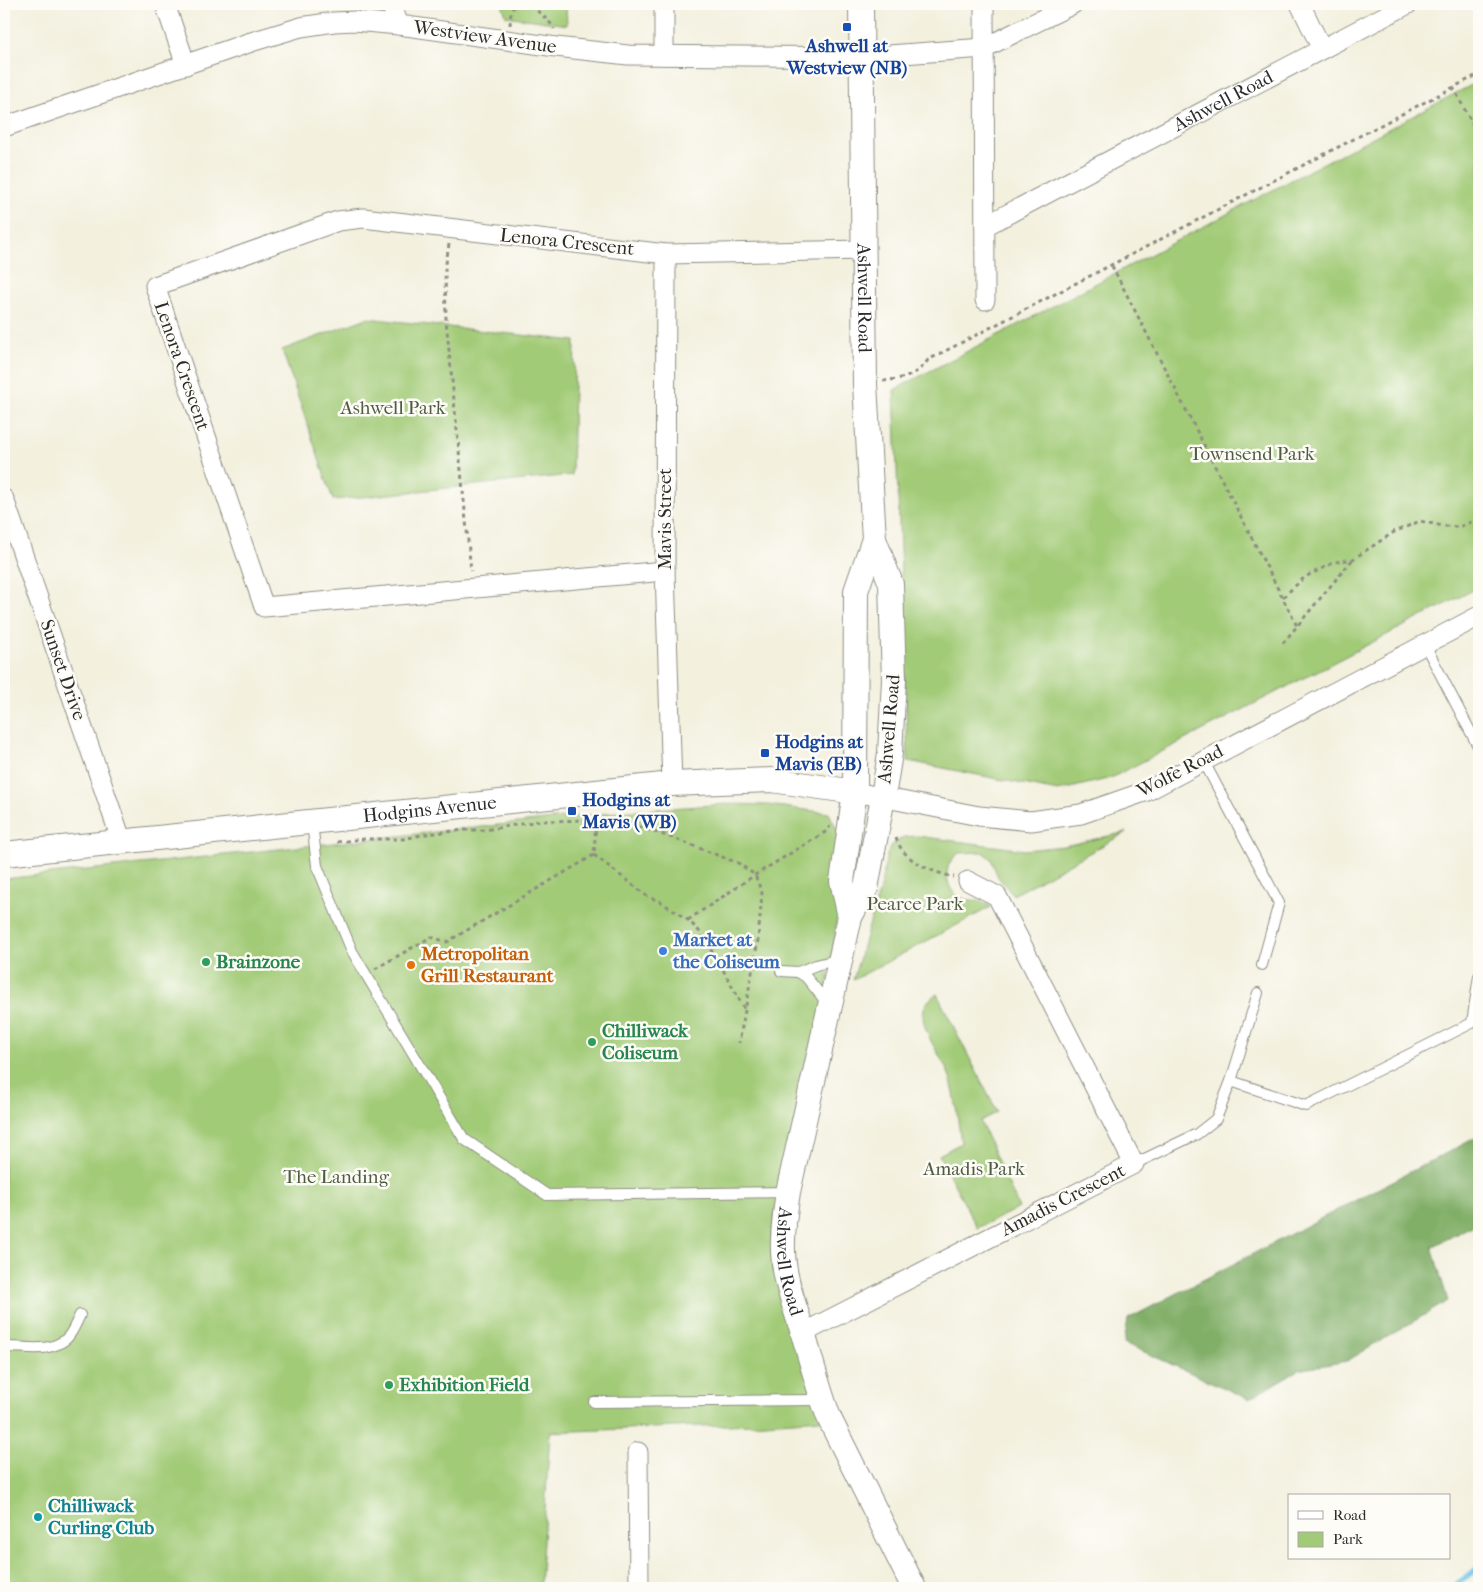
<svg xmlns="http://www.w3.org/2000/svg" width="1483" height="1592" viewBox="0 0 1483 1592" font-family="'IM FELL French Canon',serif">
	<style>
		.green { fill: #a2cb77; stroke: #667b51 }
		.forest { fill: #81af68; stroke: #566d4a }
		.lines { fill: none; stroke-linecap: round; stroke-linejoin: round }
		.stream { stroke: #67c2e5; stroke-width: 5 }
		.service-casing { stroke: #8f8e84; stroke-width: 12 }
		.minor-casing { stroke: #8f8e84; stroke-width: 21 }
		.tertiary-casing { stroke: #8f8e84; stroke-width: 26 }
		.path { stroke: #8f8e84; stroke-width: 3; stroke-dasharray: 4 4; stroke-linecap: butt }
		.service { stroke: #fff; stroke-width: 10 }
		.minor { stroke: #fff; stroke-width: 19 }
		.tertiary { stroke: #fff; stroke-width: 24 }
		.transit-dot { fill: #1a4fb4; stroke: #fdfcf7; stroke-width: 2 }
		.shop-dot { fill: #3f7fe0; stroke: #fdfcf7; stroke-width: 2 }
		.leisure-dot { fill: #2e9e5b; stroke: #fdfcf7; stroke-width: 2 }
		.food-dot { fill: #e8710a; stroke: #fdfcf7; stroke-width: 2 }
		.culture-dot { fill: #0f9aa8; stroke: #fdfcf7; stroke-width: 2 }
		.labels { text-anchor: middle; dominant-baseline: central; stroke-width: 5; stroke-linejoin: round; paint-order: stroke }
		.street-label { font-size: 19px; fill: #2b2b2b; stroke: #fdfcf7 }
		.transit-label { font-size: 19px; font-weight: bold; fill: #164399; stroke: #fdfcf7; text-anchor: start }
		.park-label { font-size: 19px; fill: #4f5b42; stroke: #fdfcf7 }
		.shop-label { font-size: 19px; font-weight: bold; fill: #366cbe; stroke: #fdfcf7; text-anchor: start }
		.food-label { font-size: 19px; font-weight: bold; fill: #c56008; stroke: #fdfcf7; text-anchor: start }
		.leisure-label { font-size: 19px; font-weight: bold; fill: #27864d; stroke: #fdfcf7; text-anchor: start }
		.culture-label { font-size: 19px; font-weight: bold; fill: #0d838f; stroke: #fdfcf7; text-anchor: start }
	</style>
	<rect width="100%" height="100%" fill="#fdfcf7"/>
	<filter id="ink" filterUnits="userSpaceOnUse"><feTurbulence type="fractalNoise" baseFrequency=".02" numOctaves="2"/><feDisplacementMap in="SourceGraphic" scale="10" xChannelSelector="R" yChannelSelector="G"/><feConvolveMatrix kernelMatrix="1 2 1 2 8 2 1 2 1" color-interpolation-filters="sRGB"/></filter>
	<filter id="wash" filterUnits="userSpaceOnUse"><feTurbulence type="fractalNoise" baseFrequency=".0096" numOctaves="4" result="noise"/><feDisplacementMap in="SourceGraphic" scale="20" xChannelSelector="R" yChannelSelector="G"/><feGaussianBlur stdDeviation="1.12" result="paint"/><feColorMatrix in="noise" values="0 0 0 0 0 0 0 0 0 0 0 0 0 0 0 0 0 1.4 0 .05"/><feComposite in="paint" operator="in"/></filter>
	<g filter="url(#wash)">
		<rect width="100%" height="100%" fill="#f3f0de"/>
		<g class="green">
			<polygon points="502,4 566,4 567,25 506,16"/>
			<polygon points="1479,81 1479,587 1111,778 1058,791 908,761 894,390"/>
			<polygon points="367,318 575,341 572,475 333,500 282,350"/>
			<polygon points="725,804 768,805 829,813 843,842 839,904 825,1006 782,1200 821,1419 751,1424 550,1432 540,1588 4,1588 4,879 618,812"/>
			<path d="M1127,832L1013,895L998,877L991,859L983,852L959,853C957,855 953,858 951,861C943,872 948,894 962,898C974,903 978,896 991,907L853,980L880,889L887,855L892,845L904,837L917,836L1025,850L1064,846Z"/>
			<path d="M937,994L997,1112L980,1121L1019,1208L977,1228L939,1155L961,1143C958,1124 956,1096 950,1078C943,1053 902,1014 937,994Z"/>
		</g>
		<polygon class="forest" points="1479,1136 1479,1222 1432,1247 1448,1301 1347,1361 1298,1370 1249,1399 1124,1343 1128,1319"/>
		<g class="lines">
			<polyline class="stream" points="1450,1588 1479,1568"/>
		</g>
	</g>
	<g filter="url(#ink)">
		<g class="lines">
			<defs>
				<g id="service">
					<polyline points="1425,645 1479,748"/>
					<polyline points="1203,760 1279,903 1262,965"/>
					<polyline points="312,822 317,866 352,951 464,1139 547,1195 788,1192"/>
					<polyline points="781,971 798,972 806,977 828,1004"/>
					<polyline points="798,972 816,965 840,959"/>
					<polyline points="1231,1081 1306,1106 1472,1023 1479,976"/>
					<polyline points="1134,1164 1197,1134 1216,1119 1231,1081 1258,993"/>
					<path d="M4,1347C24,1346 48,1354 66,1339C72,1334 76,1323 80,1315"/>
					<polyline points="594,1402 822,1400"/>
				</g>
				<g id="minor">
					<polyline points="165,4 186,65"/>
					<polyline points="391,4 399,25"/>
					<polyline points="664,4 664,55"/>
					<polyline points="984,4 985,300"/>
					<polyline points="1300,4 1322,49"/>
					<polyline points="4,127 251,42 301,27 334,22 354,21 399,25 556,47 628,55 862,57 984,48 1073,4"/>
					<path id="s1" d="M985,226L1408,4"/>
					<polyline points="666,254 665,571 672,784"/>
					<polyline points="4,499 122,842"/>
					<polyline points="665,571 264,607 155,286 338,221 363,218 666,254 864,250"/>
					<polyline points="855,792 979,816 1031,821 1081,814 1147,791 1479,616"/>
					<polyline points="803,1333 1134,1164 997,896 968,881"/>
					<polyline points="638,1452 639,1588"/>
				</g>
				<g id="tertiary">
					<path id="s2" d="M861,4L865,384L874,539L891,584L894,680L890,753L883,797L866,888L850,917L788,1192C785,1212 782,1232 783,1252C784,1280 795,1307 803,1333C812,1363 819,1392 830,1420L914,1588"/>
					<path id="s3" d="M4,854L672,784L772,780L855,792"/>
					<polyline points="850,917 842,881 855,792 856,591 874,539"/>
				</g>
			</defs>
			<use href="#service" class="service-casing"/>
			<use href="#minor" class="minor-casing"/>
			<use href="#tertiary" class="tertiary-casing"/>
			<g class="path">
				<path d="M533,4C537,14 549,18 554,29"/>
				<polyline points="510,25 511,12 515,4"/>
				<polyline points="1453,87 1479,137"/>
				<polyline points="449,244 445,270 446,320 471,571"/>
				<polyline points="1112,266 1297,626"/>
				<path d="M883,381C904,378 915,377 928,360L1479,74"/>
				<polyline points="1283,597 1305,577 1335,562 1353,559 1394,532 1420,521 1443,526 1459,527 1479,519"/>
				<polyline points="1283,643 1353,559"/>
				<path d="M896,838C903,861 932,872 954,877"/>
				<polyline points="337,842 364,839 403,839 426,834 464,830 485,830 539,821 596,820 640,827 673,838 738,863 755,875 762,893 758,940 739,1043"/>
				<polyline points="594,855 647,896 661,902 688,920 699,931 721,966 745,1010"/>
				<polyline points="688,920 755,875 827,831 830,826"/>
				<polyline points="375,969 431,937 447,942 594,855 596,820"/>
			</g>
			<use href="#service" class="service"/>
			<use href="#minor" class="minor"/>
			<use href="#tertiary" class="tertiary"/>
		</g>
	</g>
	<g class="transit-dot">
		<rect x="842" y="22" width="10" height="10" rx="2.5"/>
		<rect x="760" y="748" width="10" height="10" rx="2.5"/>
		<rect x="567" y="806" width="10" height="10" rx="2.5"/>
	</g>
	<circle class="shop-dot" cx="663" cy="951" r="5"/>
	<g class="leisure-dot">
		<circle cx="206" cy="962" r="5"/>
		<circle cx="592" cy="1042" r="5"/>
		<circle cx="389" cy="1385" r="5"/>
	</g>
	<circle class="food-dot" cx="411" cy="965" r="5"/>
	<circle class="culture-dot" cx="38" cy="1517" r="5"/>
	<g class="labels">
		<g class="street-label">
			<text transform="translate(485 37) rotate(8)">Westview Avenue</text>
			<text stroke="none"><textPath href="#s1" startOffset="269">Ashwell Road</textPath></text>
			<text transform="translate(567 242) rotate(6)">Lenora Crescent</text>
			<text stroke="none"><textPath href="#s2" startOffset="294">Ashwell Road</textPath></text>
			<text transform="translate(182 366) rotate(71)">Lenora Crescent</text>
			<text transform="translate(665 519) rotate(-90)">Mavis Street</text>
			<text transform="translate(63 670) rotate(71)">Sunset Drive</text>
			<text transform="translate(889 729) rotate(-85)">Ashwell Road</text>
			<text transform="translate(1180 771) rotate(-27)">Wolfe Road</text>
			<text stroke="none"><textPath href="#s3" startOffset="428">Hodgins Avenue</textPath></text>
			<text transform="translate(1063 1200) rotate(-27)">Amadis Crescent</text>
			<text stroke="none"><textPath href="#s2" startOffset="1275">Ashwell Road</textPath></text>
		</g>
		<g class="transit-label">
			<text x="847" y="46" text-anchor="middle">Ashwell at<tspan x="847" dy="22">Westview (NB)</tspan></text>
			<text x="775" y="742">Hodgins at<tspan x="775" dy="22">Mavis (EB)</tspan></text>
			<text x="582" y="800">Hodgins at<tspan x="582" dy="22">Mavis (WB)</tspan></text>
		</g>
		<g class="park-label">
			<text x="393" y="408">Ashwell Park</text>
			<text x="1252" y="454">Townsend Park</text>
			<text x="915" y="904">Pearce Park</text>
			<text x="974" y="1169">Amadis Park</text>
			<text x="336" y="1177">The Landing</text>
		</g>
		<g class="shop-label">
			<text x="673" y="940">Market at<tspan x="673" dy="22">the Coliseum</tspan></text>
		</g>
		<g class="food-label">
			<text x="421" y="954">Metropolitan<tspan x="421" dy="22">Grill Restaurant</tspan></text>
		</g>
		<g class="leisure-label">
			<text x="216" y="962">Brainzone</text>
			<text x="602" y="1031">Chilliwack<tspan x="602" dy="22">Coliseum</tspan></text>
			<text x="399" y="1385">Exhibition Field</text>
		</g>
		<g class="culture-label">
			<text x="48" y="1506">Chilliwack<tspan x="48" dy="22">Curling Club</tspan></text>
		</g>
	</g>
	<rect width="1483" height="1592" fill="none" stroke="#fdfcf7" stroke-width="20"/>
	<rect x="1288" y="1494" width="162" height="65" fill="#fdfcf7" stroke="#a9a8a5"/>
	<rect x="1298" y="1511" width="25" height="8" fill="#ffffff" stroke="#a9a8a5"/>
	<text x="1333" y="1520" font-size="15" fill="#2b2b2b">Road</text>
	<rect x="1298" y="1532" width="25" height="15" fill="#a2cb77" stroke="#a9a8a5"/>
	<text x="1333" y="1544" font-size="15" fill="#2b2b2b">Park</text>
</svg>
